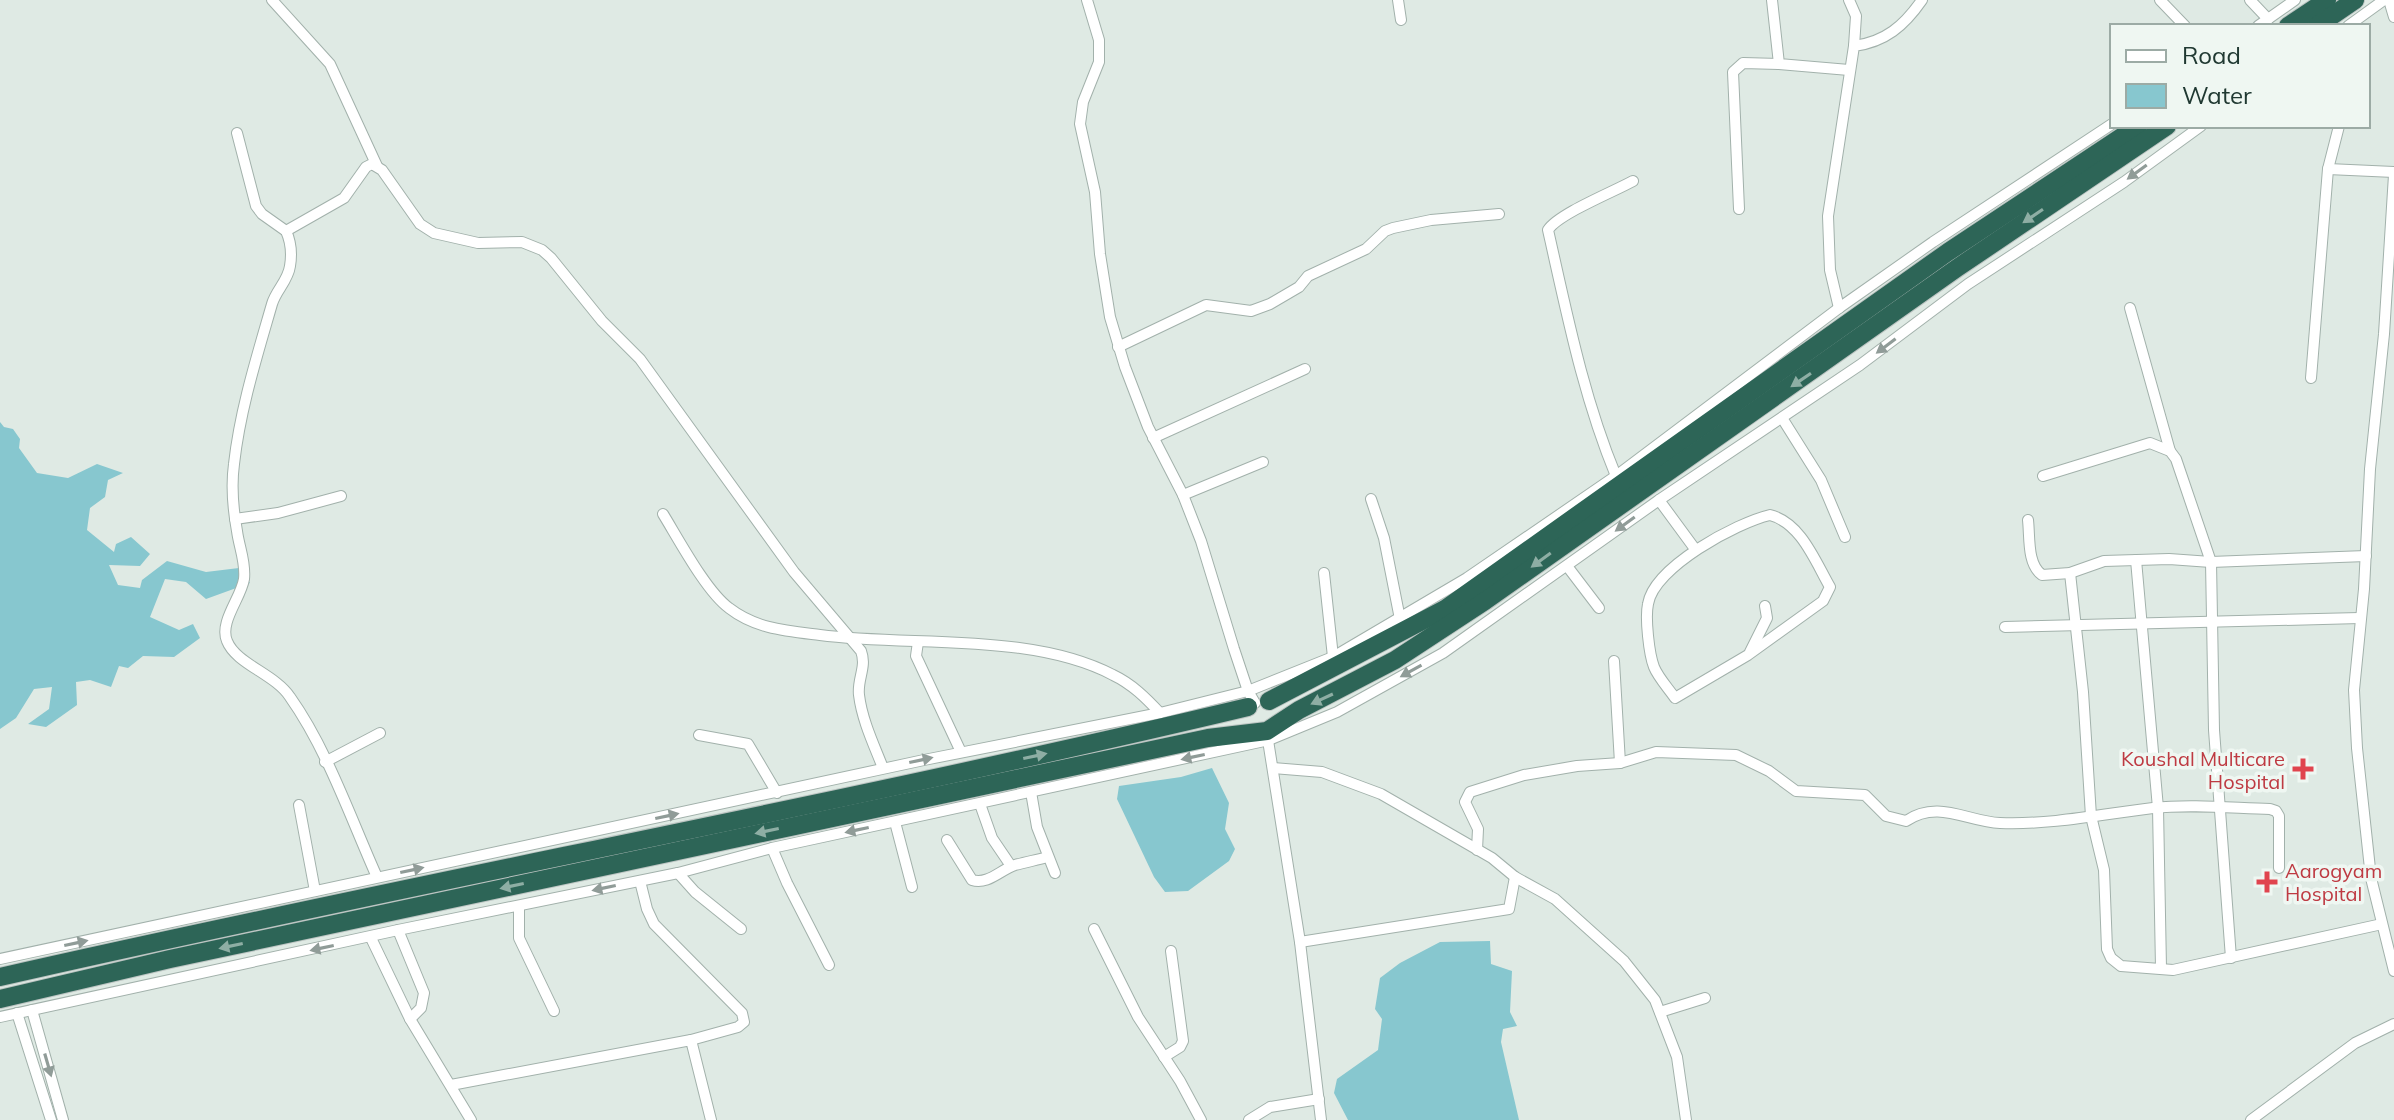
<svg xmlns="http://www.w3.org/2000/svg" width="2394" height="1120" viewBox="0 0 2394 1120" font-family="Mulish,sans-serif">
	<style>
		.water { fill: #87c7cf }
		.lines { fill: none; stroke-linecap: round; stroke-linejoin: round }
		.street-casing { stroke: #a2b1ab; stroke-width: 12 }
		.highway-casing { stroke: #bcc4c2; stroke-width: 20 }
		.street { stroke: #fff; stroke-width: 10 }
		.highway { stroke: #2d6557; stroke-width: 18 }
		.oneway { fill: #909c98 }
		.oneway2 { fill: #8eaea4 }
		.health-dot { fill: #e0444e; stroke: #eff7f2; stroke-width: 3 }
		.labels { text-anchor: middle; dominant-baseline: central; stroke-width: 7; stroke-linejoin: round; paint-order: stroke }
		.health-label { font-size: 20px; fill: #be3a42; stroke: #eff7f2; text-anchor: end }
	</style>
	<rect width="100%" height="100%" fill="#dfeae4"/>
	<g class="water">
		<polygon points="0,422 4,427 13,429 20,439 19,448 37,473 68,478 97,464 123,473 108,480 105,497 90,508 87,530 114,552 116,544 131,537 150,554 140,566 109,565 118,585 140,588 142,580 167,561 206,572 239,568 250,583 206,599 186,582 165,579 150,617 179,630 193,624 200,638 174,657 143,656 128,668 119,666 111,687 90,680 76,682 77,705 46,727 28,724 49,709 52,687 34,689 16,718 0,729"/>
		<polygon points="1212,768 1229,803 1225,829 1235,849 1229,861 1188,891 1165,892 1154,877 1117,799 1119,786 1181,777"/>
		<polygon points="1490,941 1491,964 1512,971 1510,1012 1517,1026 1503,1029 1501,1042 1519,1120 1348,1120 1334,1093 1337,1079 1378,1050 1382,1019 1375,1009 1380,978 1400,963 1440,942"/>
	</g>
	<g class="lines">
		<defs>
			<g id="street">
				<polyline points="272,0 330,64 377,166"/>
				<polyline points="1087,0 1099,40 1099,62 1083,102 1080,124 1095,192 1100,254 1110,317 1125,367 1148,427 1183,495 1201,541 1234,649 1248,691 1255,703"/>
				<polyline points="1398,0 1401,20"/>
				<polyline points="1772,0 1779,64 1849,70"/>
				<polyline points="1849,0 1856,16 1854,46"/>
				<polyline points="2160,0 2185,26"/>
				<polyline points="2250,0 2268,19"/>
				<polyline points="2389,0 2394,17"/>
				<polyline points="2258,26 2295,0"/>
				<polyline points="2348,26 2384,0"/>
				<path d="M237,133L256,206L262,214L286,231C291,242 292,254 290,266C288,281 276,290 272,304C257,356 240,410 234,464C231,486 233,509 237,531C239,547 246,562 244,579C241,598 219,622 227,641C236,664 275,674 290,697C327,749 351,819 377,877"/>
				<polyline points="2328,169 2394,172"/>
				<polyline points="2394,175 2384,334 2370,469 2364,589 2354,690 2357,748 2371,878 2394,971"/>
				<polyline points="1739,209 1733,72 1743,63 1779,64"/>
				<path d="M286,231L344,198L366,167L372,164L382,170L420,224L434,233L478,243L522,242L542,250L551,258L602,321L640,359L794,572L861,651C867,667 857,679 859,695C862,720 874,745 883,768"/>
				<path d="M1839,308L1830,270L1828,216L1854,46C1885,42 1904,26 1922,0"/>
				<polyline points="2130,308 2170,451"/>
				<polyline points="1118,347 1206,305 1251,311 1270,304 1299,287 1308,276 1366,249 1385,231 1393,228 1431,220 1499,214"/>
				<polyline points="2311,378 2328,169 2339,126"/>
				<polyline points="1782,418 1821,480 1845,537"/>
				<polyline points="1153,438 1305,369"/>
				<path d="M1616,476C1583,396 1567,314 1548,230C1558,214 1613,192 1633,181"/>
				<polyline points="2043,476 2150,443 2170,451 2176,459 2211,562 2214,730 2231,958"/>
				<polyline points="1183,495 1263,462"/>
				<polyline points="1371,499 1384,538 1400,619"/>
				<polyline points="1659,500 1695,549"/>
				<path d="M663,514C679,540 706,591 729,608C756,629 787,631 820,635C912,647 1031,632 1113,675C1132,684 1146,698 1160,713"/>
				<path d="M1770,515C1801,523 1815,561 1830,587L1823,601L1748,655L1675,698C1668,688 1658,677 1654,667C1649,654 1645,618 1648,604C1654,567 1736,523 1770,515Z"/>
				<polyline points="235,519 278,513 341,496"/>
				<path d="M2028,520C2030,538 2027,564 2042,575L2070,573L2104,561L2169,559L2211,562L2366,556"/>
				<polyline points="2136,560 2158,808 2161,968"/>
				<polyline points="1567,566 1599,608"/>
				<polyline points="1324,573 1333,657"/>
				<polyline points="2070,573 2083,692 2091,816 2104,870 2107,949 2111,958 2121,966 2173,970 2382,924"/>
				<polyline points="2005,627 2360,618"/>
				<polyline points="918,642 916,656 961,752"/>
				<polyline points="1750,652 1767,618 1765,606"/>
				<polyline points="1614,661 1620,763"/>
				<polyline points="1267,734 1300,942 1321,1120"/>
				<polyline points="699,735 748,744 777,793"/>
				<polyline points="325,762 380,733"/>
				<polyline points="1273,768 1322,772 1381,794 1492,858 1515,877 1555,899 1624,961 1655,1000 1677,1057 1686,1120"/>
				<polyline points="1031,792 1037,827 1055,873"/>
				<polyline points="980,804 992,838 1011,866"/>
				<polyline points="299,805 315,891"/>
				<polyline points="895,822 912,887"/>
				<path d="M947,840L972,880C988,885 1000,870 1015,865C1026,862 1037,860 1048,857"/>
				<polyline points="772,848 787,883 829,965"/>
				<path d="M1477,850L1478,829L1465,802L1470,792L1524,775L1577,766L1620,763L1656,752L1736,755L1769,771L1796,791L1865,795L1886,816L1906,821C1938,799 1968,822 2000,823C2051,825 2103,814 2153,808C2192,804 2232,808 2270,809L2276,811L2279,816V868"/>
				<polyline points="678,873 695,892 741,929"/>
				<polyline points="640,881 647,909 654,924 742,1013 744,1022 738,1027 691,1040"/>
				<polyline points="519,906 519,938 554,1011"/>
				<polyline points="1094,929 1138,1017 1180,1081 1201,1120"/>
				<polyline points="398,930 424,993 421,1008 410,1019"/>
				<polyline points="371,938 410,1019 471,1120"/>
				<polyline points="1300,942 1509,909 1515,877"/>
				<polyline points="0,959 924,760 1160,713 1248,691 1333,657 1467,578 1616,476 1839,308 1933,242 2112,124"/>
				<polyline points="32,1010 63,1120"/>
				<polyline points="1660,1012 1705,998"/>
				<polyline points="17,1013 51,1120"/>
				<polyline points="0,1017 398,930 678,873 772,848 1269,740 1337,712 1443,653 1659,500 1860,365 1968,284 2124,182 2201,126"/>
				<polyline points="1164,1057 1180,1047 1183,1041 1171,951"/>
				<polyline points="451,1085 691,1040 711,1120"/>
				<polyline points="1249,1120 1270,1107 1319,1099"/>
				<polyline points="2251,1120 2355,1043 2394,1024"/>
			</g>
			<g id="highway">
				<polyline points="2288,26 2327,0"/>
				<polyline points="2317,26 2355,0"/>
				<polyline points="1269,701 1445,609 1948,252 2138,126"/>
				<path d="M0,977C415,882 834,806 1248,707"/>
				<polyline points="0,999 170,959 1208,738 1267,731 1299,710 1395,660 1485,601 1957,268 2167,126"/>
			</g>
		</defs>
		<use href="#street" class="street-casing"/>
		<use href="#highway" class="highway-casing"/>
		<use href="#street" class="street"/>
		<use href="#highway" class="highway"/>
	</g>
	<defs><path id="oneway-solid" d="M-6-.8H1V-3.2L6.5 0L1 3.2V.8H-6Z" transform="scale(2)"/></defs>
	<g class="oneway">
		<use href="#oneway-solid" transform="translate(2137 172) rotate(144)"/>
		<use href="#oneway-solid" transform="translate(1886 346) rotate(143)"/>
		<use href="#oneway-solid" transform="translate(1625 524) rotate(144)"/>
		<use href="#oneway-solid" transform="translate(1411 671) rotate(151)"/>
		<use href="#oneway-solid" transform="translate(1193 757) rotate(168)"/>
		<use href="#oneway-solid" transform="translate(921 760) rotate(-12)"/>
		<use href="#oneway-solid" transform="translate(667 816) rotate(-12)"/>
		<use href="#oneway-solid" transform="translate(857 830) rotate(168)"/>
		<use href="#oneway-solid" transform="translate(412 870) rotate(-12)"/>
		<use href="#oneway-solid" transform="translate(604 888) rotate(168)"/>
		<use href="#oneway-solid" transform="translate(76 943) rotate(-12)"/>
		<use href="#oneway-solid" transform="translate(322 948) rotate(168)"/>
		<use href="#oneway-solid" transform="translate(48 1065) rotate(74)"/>
	</g>
	<g class="oneway2">
		<use href="#oneway-solid" transform="translate(2033 216) rotate(146)"/>
		<use href="#oneway-solid" transform="translate(1801 380) rotate(146)"/>
		<use href="#oneway-solid" transform="translate(1541 560) rotate(144)"/>
		<use href="#oneway-solid" transform="translate(1322 699) rotate(155)"/>
		<use href="#oneway-solid" transform="translate(1035 756) rotate(-12)"/>
		<use href="#oneway-solid" transform="translate(767 831) rotate(168)"/>
		<use href="#oneway-solid" transform="translate(512 886) rotate(168)"/>
		<use href="#oneway-solid" transform="translate(231 946) rotate(168)"/>
	</g>
	<g class="health-dot">
		<path d="M2299 757h8v8h8v8h-8v8h-8v-8h-8v-8h8z"/>
		<path d="M2263 870h8v8h8v8h-8v8h-8v-8h-8v-8h8z"/>
	</g>
	<g class="labels">
		<g class="health-label">
			<text x="2285" y="758">Koushal Multicare<tspan x="2285" dy="23">Hospital</tspan></text>
			<text x="2285" y="870" text-anchor="start">Aarogyam<tspan x="2285" dy="23">Hospital</tspan></text>
		</g>
	</g>
	<rect x="2110" y="24" width="260" height="104" fill="#eff7f2" stroke="#9caba5" stroke-width="2"/>
	<rect x="2126" y="50" width="40" height="12" fill="#ffffff" stroke="#9caba5" stroke-width="2"/>
	<text x="2182" y="64" font-size="24" fill="#203932">Road</text>
	<rect x="2126" y="84" width="40" height="24" fill="#87c7cf" stroke="#9caba5" stroke-width="2"/>
	<text x="2182" y="104" font-size="24" fill="#203932">Water</text>
</svg>
